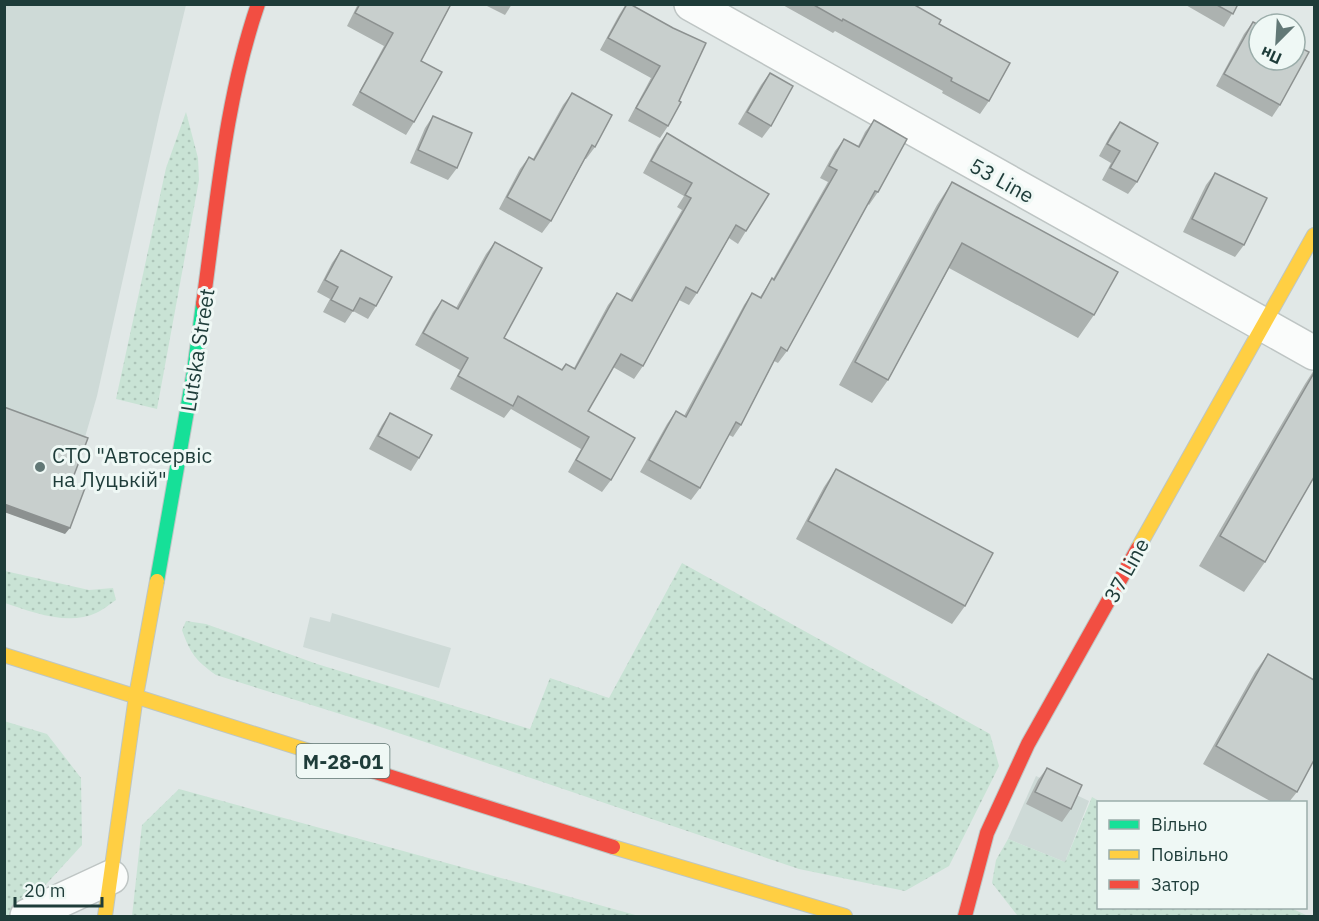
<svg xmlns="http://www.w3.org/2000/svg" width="1319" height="921" viewBox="0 0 1319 921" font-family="'IBM Plex Sans',sans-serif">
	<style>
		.built { fill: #cedad7 }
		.grass { fill: url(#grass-dots) }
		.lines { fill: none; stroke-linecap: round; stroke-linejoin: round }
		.street-casing { stroke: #bec5c4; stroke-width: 36 }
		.fast-casing { stroke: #bdc6c4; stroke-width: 16 }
		.slow-casing { stroke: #bdc6c4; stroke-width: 16 }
		.jam-casing { stroke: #bdc6c4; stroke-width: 16 }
		.street { stroke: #fafcfb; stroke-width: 33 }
		.fast { stroke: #16e098; stroke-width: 14 }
		.slow { stroke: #ffcf43; stroke-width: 14 }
		.jam { stroke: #f24e42; stroke-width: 14 }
		.wall { fill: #acb2b0 }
		.shaded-wall { fill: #8c9190 }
		.building { fill: #c8cfcd; stroke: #8c9190; stroke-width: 1.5 }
		.poi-dot { fill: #627876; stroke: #eff8f5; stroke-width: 2 }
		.labels { text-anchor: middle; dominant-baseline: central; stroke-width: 6; stroke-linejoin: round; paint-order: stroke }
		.shield { fill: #eff8f5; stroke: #5d7471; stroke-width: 1.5 }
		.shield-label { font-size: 20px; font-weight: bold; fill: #1e3c39 }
		.street-label { font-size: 21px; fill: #1e3c39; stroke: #eff8f5 }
		.poi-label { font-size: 21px; fill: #1e3c39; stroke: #eff8f5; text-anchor: start }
	</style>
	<defs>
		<pattern id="grass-dots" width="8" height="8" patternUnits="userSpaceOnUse" patternTransform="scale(1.5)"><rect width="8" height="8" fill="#c9e3d5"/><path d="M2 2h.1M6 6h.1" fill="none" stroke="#acc4b8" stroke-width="1.8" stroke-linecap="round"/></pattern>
	</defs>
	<rect width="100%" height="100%" fill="#e1e8e7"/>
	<g class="built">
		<polygon points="4,5 186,5 159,116 97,396 83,444 67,489 80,494 65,534 5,512"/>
		<polygon points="332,613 451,648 439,688 303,647 310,617 330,622"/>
		<polygon points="1036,776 1089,801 1065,862 1008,839"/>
	</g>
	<g class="grass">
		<polygon points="186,112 198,158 199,180 157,409 116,399 166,168"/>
		<path d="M682,563L990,734L999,766L949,866L905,891L799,869L369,723L216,675C196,661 190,653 182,630L186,621L206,624L317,664L530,729L550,678L609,698Z"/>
		<path d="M5,571L89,590L113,588L116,600C110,604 103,610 96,613C68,626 32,612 5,603Z"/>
		<polygon points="4,721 47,734 81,778 82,845 17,916 5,916"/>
		<polygon points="179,789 639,916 132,916 142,825"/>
		<polygon points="1092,797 1101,802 1098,802 1098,908 1291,908 1308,916 1017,915 992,883 996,860 1008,839 1065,862"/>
	</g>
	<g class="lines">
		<defs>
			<g id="street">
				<polyline points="691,4 1314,353"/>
				<polyline points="27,916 111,877"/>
			</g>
			<polyline id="fast" points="157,581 194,371 203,304"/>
			<g id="slow">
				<polyline points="1138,548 1314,235"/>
				<polyline points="4,655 328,757"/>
				<polyline points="613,847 845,916"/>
				<polyline points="105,916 136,696 157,581"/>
			</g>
			<g id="jam">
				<path d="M203,304C217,204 225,100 258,4"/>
				<polyline points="328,757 613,847"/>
				<polyline points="965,916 987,833 1028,744 1138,548"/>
			</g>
		</defs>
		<use href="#street" class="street-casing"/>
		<use href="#fast" class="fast-casing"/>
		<use href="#slow" class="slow-casing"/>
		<use href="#jam" class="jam-casing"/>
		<use href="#street" class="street"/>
		<use href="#fast" class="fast"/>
		<use href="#slow" class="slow"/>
		<use href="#jam" class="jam"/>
	</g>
	<g class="wall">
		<polygon points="358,4 451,4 421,61 414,122 406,135 352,105 384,46 347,26"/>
		<polygon points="483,4 512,4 505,15"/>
		<polygon points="626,4 679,101 668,126 660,138 628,121 651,78 600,50 619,15"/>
		<polygon points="781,4 913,4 939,24 989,101 980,114 942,93 943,91 835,31 833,33"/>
		<polygon points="1184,4 1238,4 1224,27"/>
		<polygon points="1253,22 1280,105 1272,117 1216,86 1244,34"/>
		<polygon points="770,73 771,126 762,138 738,124 761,85"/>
		<polygon points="572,93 595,147 586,159 585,159 551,221 542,233 499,209 520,169 529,157 533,159 563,105"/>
		<polygon points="433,116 457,168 448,180 410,163 425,128"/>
		<polygon points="874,120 878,192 869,205 868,204 787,351 778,363 774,361 741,425 733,437 729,435 700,488 691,500 640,472 667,424 676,411 684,416 744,305 752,293 760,297 772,278 773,279 828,182 820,178 835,151 844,139 858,146 865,132"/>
		<polygon points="1120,122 1137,182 1128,194 1102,180 1111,163 1099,156 1111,134"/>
		<polygon points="667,133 746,231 738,244 729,238 697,293 689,305 679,300 643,366 634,379 613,367 588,411 611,480 602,492 568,472 581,449 511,409 504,418 450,389 460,370 415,345 433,312 442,300 456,308 486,254 495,242 504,338 562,370 566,364 574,368 608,305 617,293 630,300 682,210 677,207 684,196 643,173 658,145"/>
		<polygon points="1215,173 1244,245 1235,257 1183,232 1206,185"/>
		<polygon points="952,182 1094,315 1078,338 949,268 888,380 872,403 839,385 937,205"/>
		<polygon points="341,250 376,306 368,319 353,311 345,323 323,312 330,299 317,292 332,263"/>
		<polygon points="1314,370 1314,477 1265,562 1244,592 1199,566 1305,384"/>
		<polygon points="390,413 419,458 411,471 369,449 382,425"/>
		<polygon points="836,469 965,606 952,624 796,539 824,487"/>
		<polygon points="1268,654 1297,792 1289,802 1272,802 1203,764 1255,672"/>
		<polygon points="1047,768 1071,809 1062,822 1026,804 1038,780"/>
	</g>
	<polygon class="shaded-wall" points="4,504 70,528 65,534 4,512"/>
	<g class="building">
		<polygon points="360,4 451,4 421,61 442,72 414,122 360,92 393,33 355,13"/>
		<polygon points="627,4 630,4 673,28 706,43 679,101 681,102 668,126 636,108 660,66 608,38"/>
		<polygon points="812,4 913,4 941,20 939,24 1010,63 989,101 951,81 952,78 843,19 842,21"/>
		<polygon points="1215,4 1238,4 1233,14"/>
		<polygon points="1253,22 1259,25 1259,60 1295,60 1295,45 1309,52 1280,105 1224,74"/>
		<polygon points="770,73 793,86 771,126 747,112"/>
		<polygon points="572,93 612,115 595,147 592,145 551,221 507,197 529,157 534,160"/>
		<polygon points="433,116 472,133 457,168 418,150"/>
		<polygon points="874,120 907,139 878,192 875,191 787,351 781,347 741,425 736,422 700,488 649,460 676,411 686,417 752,293 761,298 772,278 774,280 837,170 829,166 844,139 859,147"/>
		<polygon points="1120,122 1158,143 1137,182 1110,168 1120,151 1107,144"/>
		<polygon points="667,133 769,194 746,231 736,225 697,293 686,287 643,366 621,354 588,411 635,438 611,480 576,460 589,437 518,396 513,406 458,376 468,358 423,333 442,300 458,309 495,242 542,268 504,338 562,370 566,364 575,369 617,293 632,301 691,198 685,195 692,183 651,161"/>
		<polygon points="1215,173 1267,198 1244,245 1192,219"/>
		<polygon points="952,182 1118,272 1094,315 962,243 888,380 855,362"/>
		<polygon points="341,250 392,277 376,306 360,298 353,311 331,300 338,287 325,280"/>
		<polygon points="1314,373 1314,477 1265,562 1220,536"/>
		<polygon points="4,407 88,438 71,483 85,488 70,528 4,504"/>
		<polygon points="390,413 432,435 419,458 378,436"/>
		<polygon points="836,469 993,553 965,606 808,521"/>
		<polygon points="1268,654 1314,680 1314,760 1297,792 1216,746"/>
		<polygon points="1047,768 1082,785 1071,809 1035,792"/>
	</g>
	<circle class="poi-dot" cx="40" cy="467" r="6"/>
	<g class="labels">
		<rect class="shield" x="296.5" y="744" width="93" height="34" rx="4.5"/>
		<g class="shield-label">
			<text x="343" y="761">М-28-01</text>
		</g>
		<g class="street-label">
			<text transform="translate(1002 180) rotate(29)">53 Line</text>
			<text transform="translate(197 350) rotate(-81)">Lutska Street</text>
			<text transform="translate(1126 570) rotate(-61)">37 Line</text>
		</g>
		<g class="poi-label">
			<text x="52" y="455">СТО "Автосервіс<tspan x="52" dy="24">на Луцькій"</tspan></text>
		</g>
	</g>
	<rect width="1319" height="921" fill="none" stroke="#1e3c39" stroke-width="12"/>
	<rect x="1097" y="801" width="210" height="108" fill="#eff8f5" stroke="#9badaa" stroke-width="1.5"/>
	<rect x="1109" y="820" width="30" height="9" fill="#16e098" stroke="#9badaa" stroke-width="1.5"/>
	<text x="1151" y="831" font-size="18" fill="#1e3c39">Вільно</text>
	<rect x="1109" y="850" width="30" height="9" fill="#ffcf43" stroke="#9badaa" stroke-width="1.5"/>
	<text x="1151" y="861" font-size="18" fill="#1e3c39">Повільно</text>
	<rect x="1109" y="880" width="30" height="9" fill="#f24e42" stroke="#9badaa" stroke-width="1.5"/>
	<text x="1151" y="891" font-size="18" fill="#1e3c39">Затор</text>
	<g transform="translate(1277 42) rotate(204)"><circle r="28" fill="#eff8f5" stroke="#9badaa" stroke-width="1.5"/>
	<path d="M0-4.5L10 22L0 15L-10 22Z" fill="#627876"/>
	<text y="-9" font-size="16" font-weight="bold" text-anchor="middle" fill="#1e3c39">Пн</text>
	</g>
	<path d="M15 897v9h87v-9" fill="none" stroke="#1e3c39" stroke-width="3"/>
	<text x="24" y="897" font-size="18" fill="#1e3c39" stroke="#eff8f5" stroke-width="4.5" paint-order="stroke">20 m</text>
</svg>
